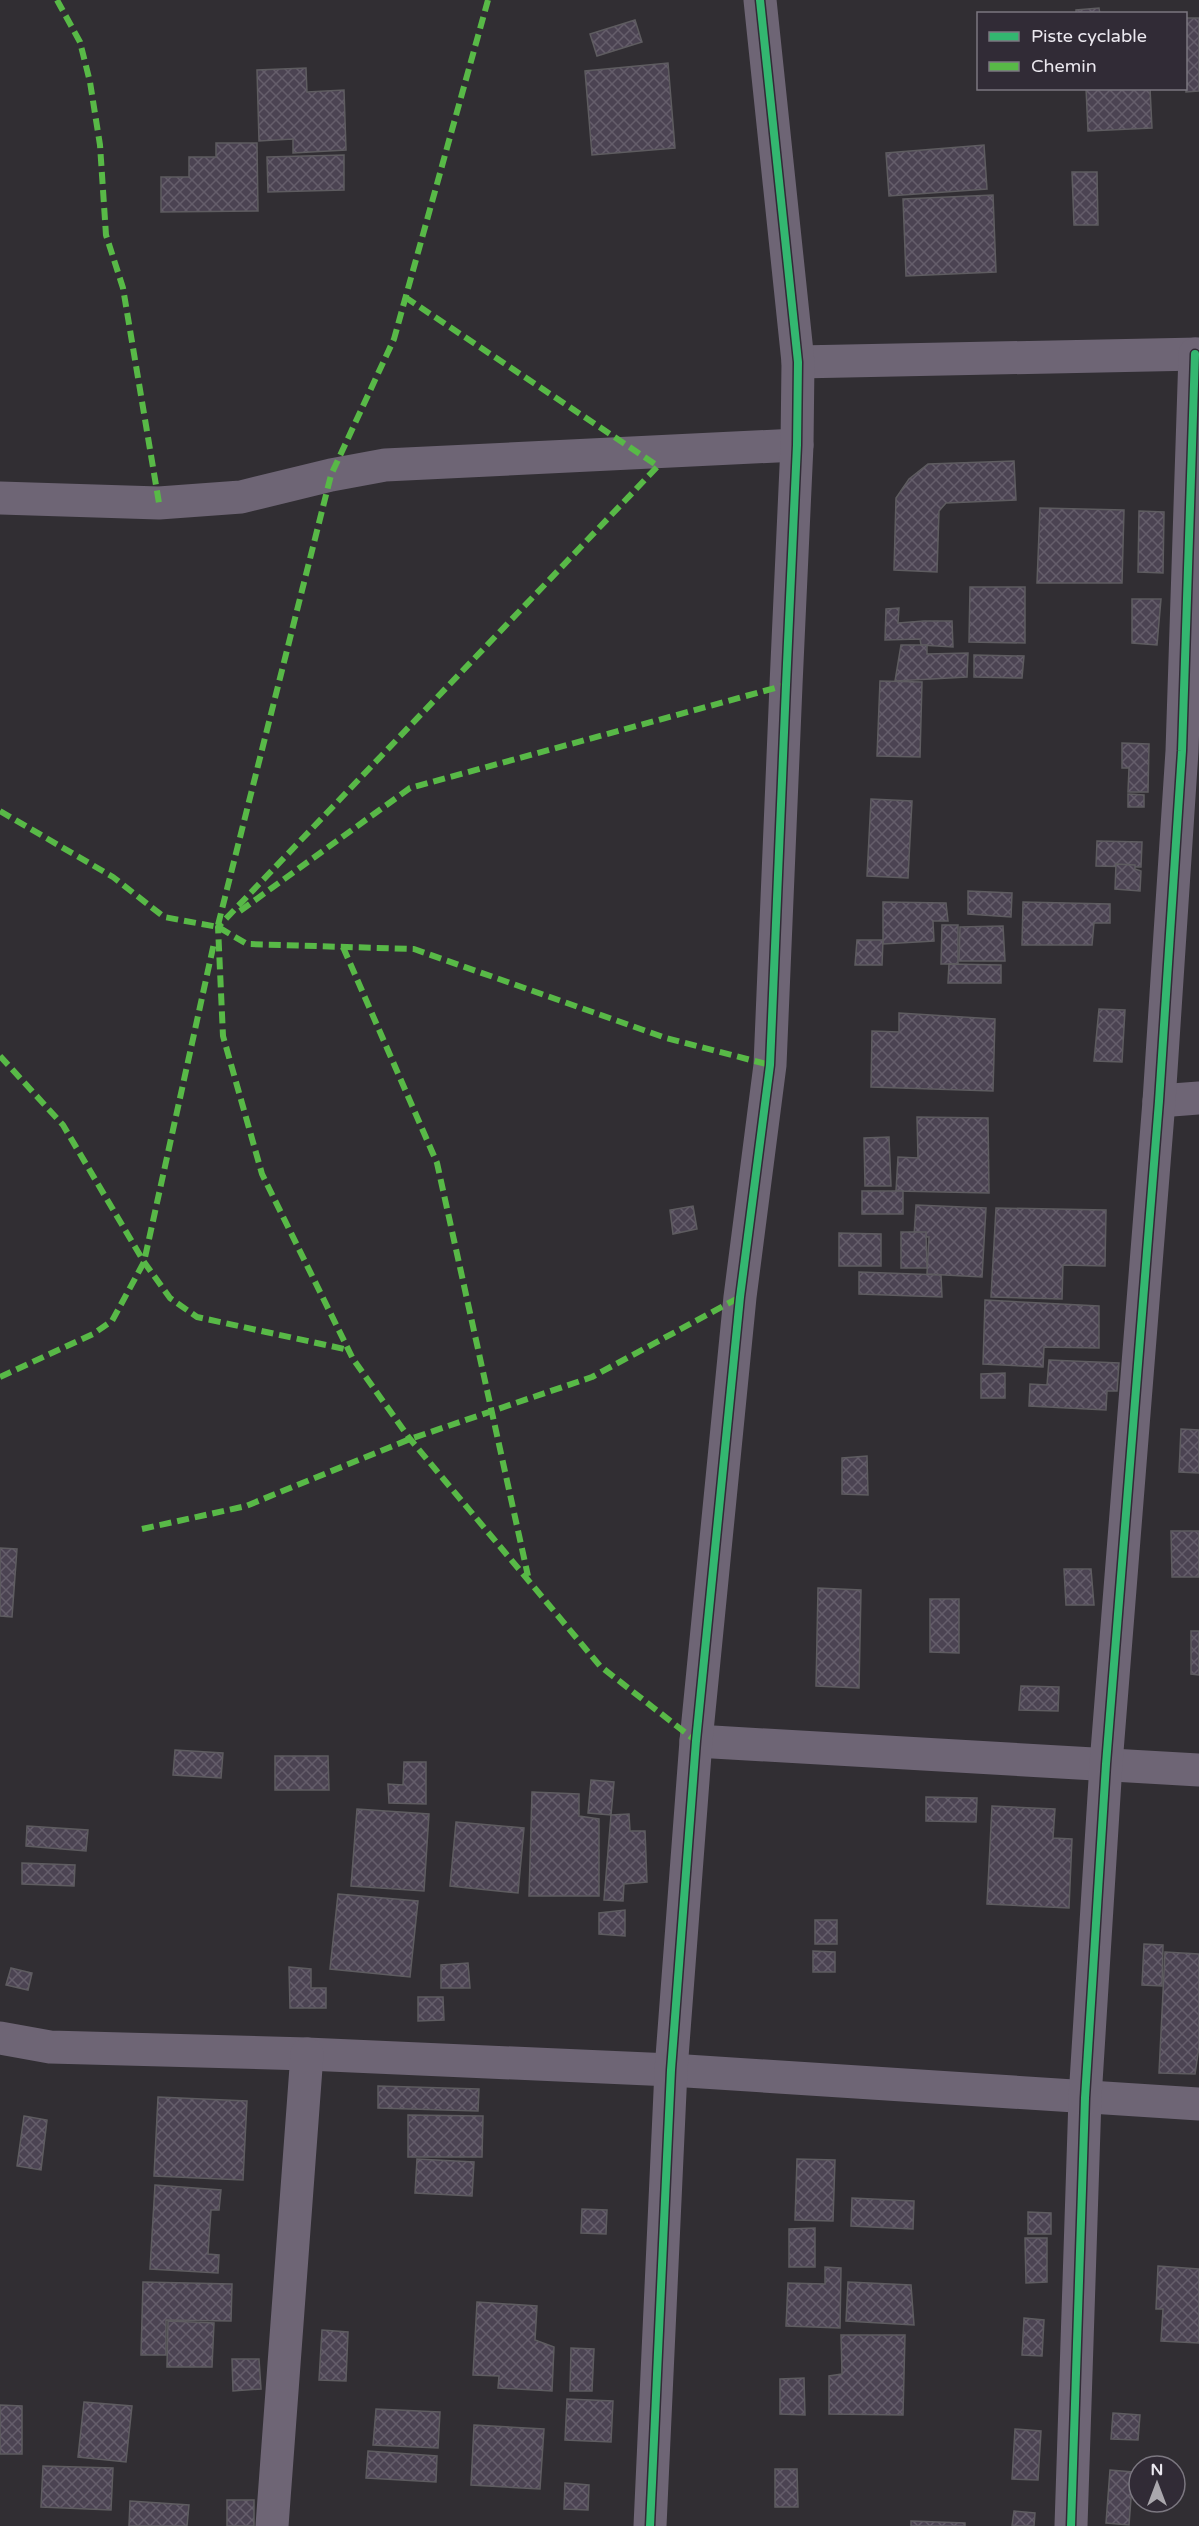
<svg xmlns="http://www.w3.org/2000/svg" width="1199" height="2526" viewBox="0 0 1199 2526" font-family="'Varela Round',sans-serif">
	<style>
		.building { fill: url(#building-cross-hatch); stroke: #5e5c60; stroke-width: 1.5 }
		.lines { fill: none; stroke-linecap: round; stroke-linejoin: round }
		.minor { stroke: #6e6575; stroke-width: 33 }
		.quiet { stroke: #58b947; stroke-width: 6; stroke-dasharray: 12 6; stroke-linecap: butt }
		.cycleway-casing { stroke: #312b36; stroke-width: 11 }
		.cycleway { stroke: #33b770; stroke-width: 8 }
	</style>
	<defs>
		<pattern id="building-cross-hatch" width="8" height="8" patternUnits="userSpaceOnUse" patternTransform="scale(1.5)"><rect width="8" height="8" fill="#4b4352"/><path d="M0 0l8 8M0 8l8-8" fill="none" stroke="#655e6b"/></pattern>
	</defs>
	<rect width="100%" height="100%" fill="#312e33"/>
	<g class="building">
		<polygon points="1099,8 1100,14 1076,14 1076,10"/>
		<polygon points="1186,18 1199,18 1199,91 1186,92"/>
		<polygon points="635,20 642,42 597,56 590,34"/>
		<polygon points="668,63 675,148 592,155 585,71"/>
		<polygon points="306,68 307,92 344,90 346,150 293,153 293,139 259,141 257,70"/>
		<polygon points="1086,88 1150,88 1152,128 1088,131"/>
		<polygon points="216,143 257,143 258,211 161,212 161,177 189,177 189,157 216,157"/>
		<polygon points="984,145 987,189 889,196 886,153"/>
		<polygon points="344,155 344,190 268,192 267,157"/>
		<polygon points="1072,172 1097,172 1098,225 1074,225"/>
		<polygon points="993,195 996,272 906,276 903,199"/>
		<polygon points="1014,461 1016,500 946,503 939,511 937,572 894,570 896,498 909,479 928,464"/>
		<polygon points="1040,508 1124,510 1122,583 1037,583"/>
		<polygon points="1139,511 1164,512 1163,573 1138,572"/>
		<polygon points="970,587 1025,587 1025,643 969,642"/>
		<polygon points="1132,599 1161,599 1157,645 1132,643"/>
		<polygon points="899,608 898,623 924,621 952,621 953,647 921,645 920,639 885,640 886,609"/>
		<polygon points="901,645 927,645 927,654 968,653 967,677 895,681"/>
		<polygon points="974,655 1024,656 1022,678 974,677"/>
		<polygon points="880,681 922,682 920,757 877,756"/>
		<polygon points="1122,743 1149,744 1148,792 1128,792 1129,768 1122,768"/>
		<polygon points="1128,794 1144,795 1144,807 1128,807"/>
		<polygon points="871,799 912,801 908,878 867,876"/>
		<polygon points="1097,841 1142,842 1141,867 1096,866"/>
		<polygon points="1116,864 1135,865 1135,869 1141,871 1140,891 1115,889"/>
		<polygon points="968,891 1012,893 1011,917 968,914"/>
		<polygon points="883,902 946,903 948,921 933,921 934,941 883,944"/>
		<polygon points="1023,902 1110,904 1110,923 1094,923 1092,945 1022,945"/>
		<polygon points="942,925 958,925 958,964 941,964"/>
		<polygon points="1003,926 1005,961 959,961 960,927"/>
		<polygon points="857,940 883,940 882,965 855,965"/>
		<polygon points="949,964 1001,965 1001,983 948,983"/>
		<polygon points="1099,1009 1125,1010 1122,1062 1094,1061"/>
		<polygon points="899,1013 995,1019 993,1091 871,1087 872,1031 899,1032"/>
		<polygon points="917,1117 988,1118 989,1193 896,1191 898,1157 918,1158"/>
		<polygon points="889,1137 891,1186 865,1186 864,1138"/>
		<rect x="862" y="1191" width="41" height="23"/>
		<polygon points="916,1205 986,1208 982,1277 927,1274 929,1237 914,1236"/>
		<polygon points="693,1206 697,1229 673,1234 670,1210"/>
		<polygon points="996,1208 1106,1210 1105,1266 1063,1265 1062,1299 991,1297"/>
		<polygon points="901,1232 926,1232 927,1268 901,1268"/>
		<polygon points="839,1233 881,1234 881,1266 839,1266"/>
		<polygon points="859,1272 941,1275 942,1297 859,1294"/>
		<polygon points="985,1300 1099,1306 1099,1348 1044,1347 1043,1367 983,1364"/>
		<polygon points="1049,1360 1119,1363 1117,1391 1107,1391 1106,1410 1029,1406 1030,1384 1047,1385"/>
		<polygon points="1005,1373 1005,1398 981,1398 981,1374"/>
		<polygon points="1181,1429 1199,1430 1199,1473 1179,1472"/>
		<polygon points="867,1456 868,1495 842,1494 842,1458"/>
		<polygon points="1171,1531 1199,1531 1199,1577 1172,1577"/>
		<polygon points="0,1548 17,1549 12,1617 0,1616"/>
		<polygon points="1064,1569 1091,1569 1094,1605 1066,1605"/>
		<polygon points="818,1588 861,1590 859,1688 816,1686"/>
		<polygon points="930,1599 959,1599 959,1653 930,1652"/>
		<polygon points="1191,1631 1199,1631 1199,1675 1191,1674"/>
		<polygon points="1021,1686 1059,1687 1058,1711 1019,1710"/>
		<polygon points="175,1750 223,1753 221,1778 173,1775"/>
		<polygon points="275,1756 328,1756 329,1790 275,1790"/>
		<polygon points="404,1762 426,1762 426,1804 389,1803 388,1784 403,1785"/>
		<polygon points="591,1780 614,1782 611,1815 588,1813"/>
		<polygon points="532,1792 579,1794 579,1816 599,1819 599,1896 529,1896"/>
		<polygon points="926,1797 977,1798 976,1822 926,1821"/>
		<polygon points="992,1806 1055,1809 1053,1838 1072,1839 1069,1908 987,1904"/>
		<polygon points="357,1809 429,1814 424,1891 351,1886"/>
		<polygon points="629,1814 630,1831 645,1831 647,1882 624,1884 623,1901 604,1900 611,1815"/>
		<polygon points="456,1822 524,1828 518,1893 450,1886"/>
		<polygon points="27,1826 88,1830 86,1851 26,1846"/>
		<polygon points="22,1863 75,1865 74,1886 22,1884"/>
		<polygon points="338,1894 418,1901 410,1977 330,1969"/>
		<polygon points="625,1910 625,1936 599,1934 599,1913"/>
		<rect x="815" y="1920" width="22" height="24"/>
		<polygon points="1144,1944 1163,1945 1162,1986 1142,1985"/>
		<polygon points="813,1951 835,1952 835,1972 813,1972"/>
		<polygon points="1165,1952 1199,1954 1199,2047 1195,2074 1159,2073"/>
		<polygon points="468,1963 470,1988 441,1988 441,1965"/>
		<polygon points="289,1967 311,1969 311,1988 326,1988 326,2008 290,2008"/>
		<polygon points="11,1968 32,1973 28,1990 6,1985"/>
		<polygon points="418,1997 443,1997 444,2020 418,2021"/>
		<polygon points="378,2086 479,2089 478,2111 378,2108"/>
		<polygon points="158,2097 247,2101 243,2180 154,2176"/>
		<polygon points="408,2115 483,2116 482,2157 408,2157"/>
		<polygon points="24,2116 47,2120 41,2170 17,2166"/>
		<polygon points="417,2159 474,2162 472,2196 415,2193"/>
		<polygon points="797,2159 835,2160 833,2221 795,2220"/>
		<polygon points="155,2185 221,2190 219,2210 211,2210 208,2254 219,2255 218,2273 150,2269"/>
		<polygon points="852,2198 914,2201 913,2229 851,2226"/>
		<polygon points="582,2209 607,2210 606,2234 581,2233"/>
		<polygon points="1028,2212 1051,2213 1051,2234 1028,2234"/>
		<polygon points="815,2228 815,2267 789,2267 789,2229"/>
		<polygon points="1025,2238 1047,2238 1047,2282 1026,2283"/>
		<polygon points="1158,2266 1199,2269 1199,2343 1161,2341 1163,2309 1156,2309"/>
		<polygon points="825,2267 841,2268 840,2328 786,2326 788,2283 825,2284"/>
		<polygon points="143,2282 232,2284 231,2321 166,2320 166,2355 141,2355"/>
		<polygon points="848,2282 911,2285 914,2325 846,2321"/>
		<polygon points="477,2302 537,2306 535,2340 554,2347 552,2391 498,2388 499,2376 473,2375"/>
		<polygon points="1024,2318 1044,2320 1042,2356 1022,2355"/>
		<polygon points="168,2321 214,2323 212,2367 167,2367"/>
		<polygon points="322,2330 348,2332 346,2381 319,2380"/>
		<polygon points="841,2335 905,2335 903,2415 829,2414 829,2376 842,2374"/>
		<polygon points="571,2348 594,2349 592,2391 570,2391"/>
		<polygon points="232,2359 259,2359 261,2389 233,2391"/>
		<polygon points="804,2378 805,2415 780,2414 780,2379"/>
		<polygon points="567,2399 613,2401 611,2442 565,2440"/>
		<polygon points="84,2402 132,2406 126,2462 78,2457"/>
		<polygon points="0,2405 22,2406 22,2454 0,2454"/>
		<polygon points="376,2409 440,2412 438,2448 373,2445"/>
		<polygon points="1113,2413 1140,2415 1138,2440 1111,2439"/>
		<polygon points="474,2425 544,2429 540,2489 471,2485"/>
		<polygon points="1015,2429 1041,2431 1038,2480 1012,2479"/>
		<polygon points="368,2451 437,2456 436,2482 366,2478"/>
		<polygon points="43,2466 113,2468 111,2510 41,2507"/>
		<polygon points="775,2469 797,2469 798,2507 775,2507"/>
		<polygon points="1110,2470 1133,2472 1129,2525 1106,2523"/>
		<polygon points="565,2483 589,2485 588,2510 564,2509"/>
		<rect x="227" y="2500" width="27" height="26"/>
		<polygon points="130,2501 189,2505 187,2526 129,2526"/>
		<polygon points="1014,2511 1035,2513 1034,2526 1012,2526"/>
		<polygon points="911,2521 965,2523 965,2526 911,2526"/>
	</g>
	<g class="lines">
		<g class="minor">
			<polyline points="798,362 1199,354"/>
			<polyline points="0,498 159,503 241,497 331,475 385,465 797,445"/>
			<polyline points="1159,1101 1199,1098"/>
			<polyline points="696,1741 1199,1770"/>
			<polyline points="0,2038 50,2047 307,2054 671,2070 1199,2104"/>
			<polyline points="272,2526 307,2054"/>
			<polyline points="650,2526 671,2070 696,1741 740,1297 770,1065 786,685 797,445 798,362 760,0"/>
			<polyline points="1071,2526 1085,2098 1106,1764 1159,1101 1182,751 1195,354"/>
		</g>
		<g class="quiet">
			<polyline points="57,0 80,42 90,82 100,145 106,235 123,288 159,503"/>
			<polyline points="405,297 658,466 218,927 223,1036 262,1174 353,1359 410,1439 600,1666 696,1741"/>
			<polyline points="0,811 113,877 164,917 218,927 247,944 414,949 666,1038 770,1065"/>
			<polyline points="240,911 410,788 786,685"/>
			<polyline points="218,925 331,475 394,339 488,0"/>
			<polyline points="343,947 437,1163 528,1576"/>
			<polyline points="0,1056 63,1125 144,1262 170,1298 197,1317 349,1350"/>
			<polyline points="0,1377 93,1334 112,1321 144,1262 214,943"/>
			<polyline points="142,1529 246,1506 410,1439 592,1377 740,1297"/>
		</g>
		<defs>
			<g id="cycleway">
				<polyline points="650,2526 671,2070 696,1741 740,1297 770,1065 786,685 797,445 798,362 760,0"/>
				<polyline points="1071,2526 1085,2098 1106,1764 1159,1101 1182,751 1195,354"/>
			</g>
		</defs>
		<use href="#cycleway" class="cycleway-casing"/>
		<use href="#cycleway" class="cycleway"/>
	</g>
	<rect x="977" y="12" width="210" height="78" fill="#312b36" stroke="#7b7780" stroke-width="1.5"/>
	<rect x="989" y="32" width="30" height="9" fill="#33b770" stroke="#7b7780" stroke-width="1.5"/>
	<text x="1031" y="42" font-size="18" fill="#ebe8ef">Piste cyclable</text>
	<rect x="989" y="62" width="30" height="9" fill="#58b947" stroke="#7b7780" stroke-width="1.5"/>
	<text x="1031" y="72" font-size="18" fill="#ebe8ef">Chemin</text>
	<g transform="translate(1157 2484)"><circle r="28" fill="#312b36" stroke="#7b7780" stroke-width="1.5"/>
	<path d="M0-4.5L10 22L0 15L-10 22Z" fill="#aaa7ad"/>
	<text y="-9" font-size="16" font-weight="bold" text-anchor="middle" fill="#ebe8ef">N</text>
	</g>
</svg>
